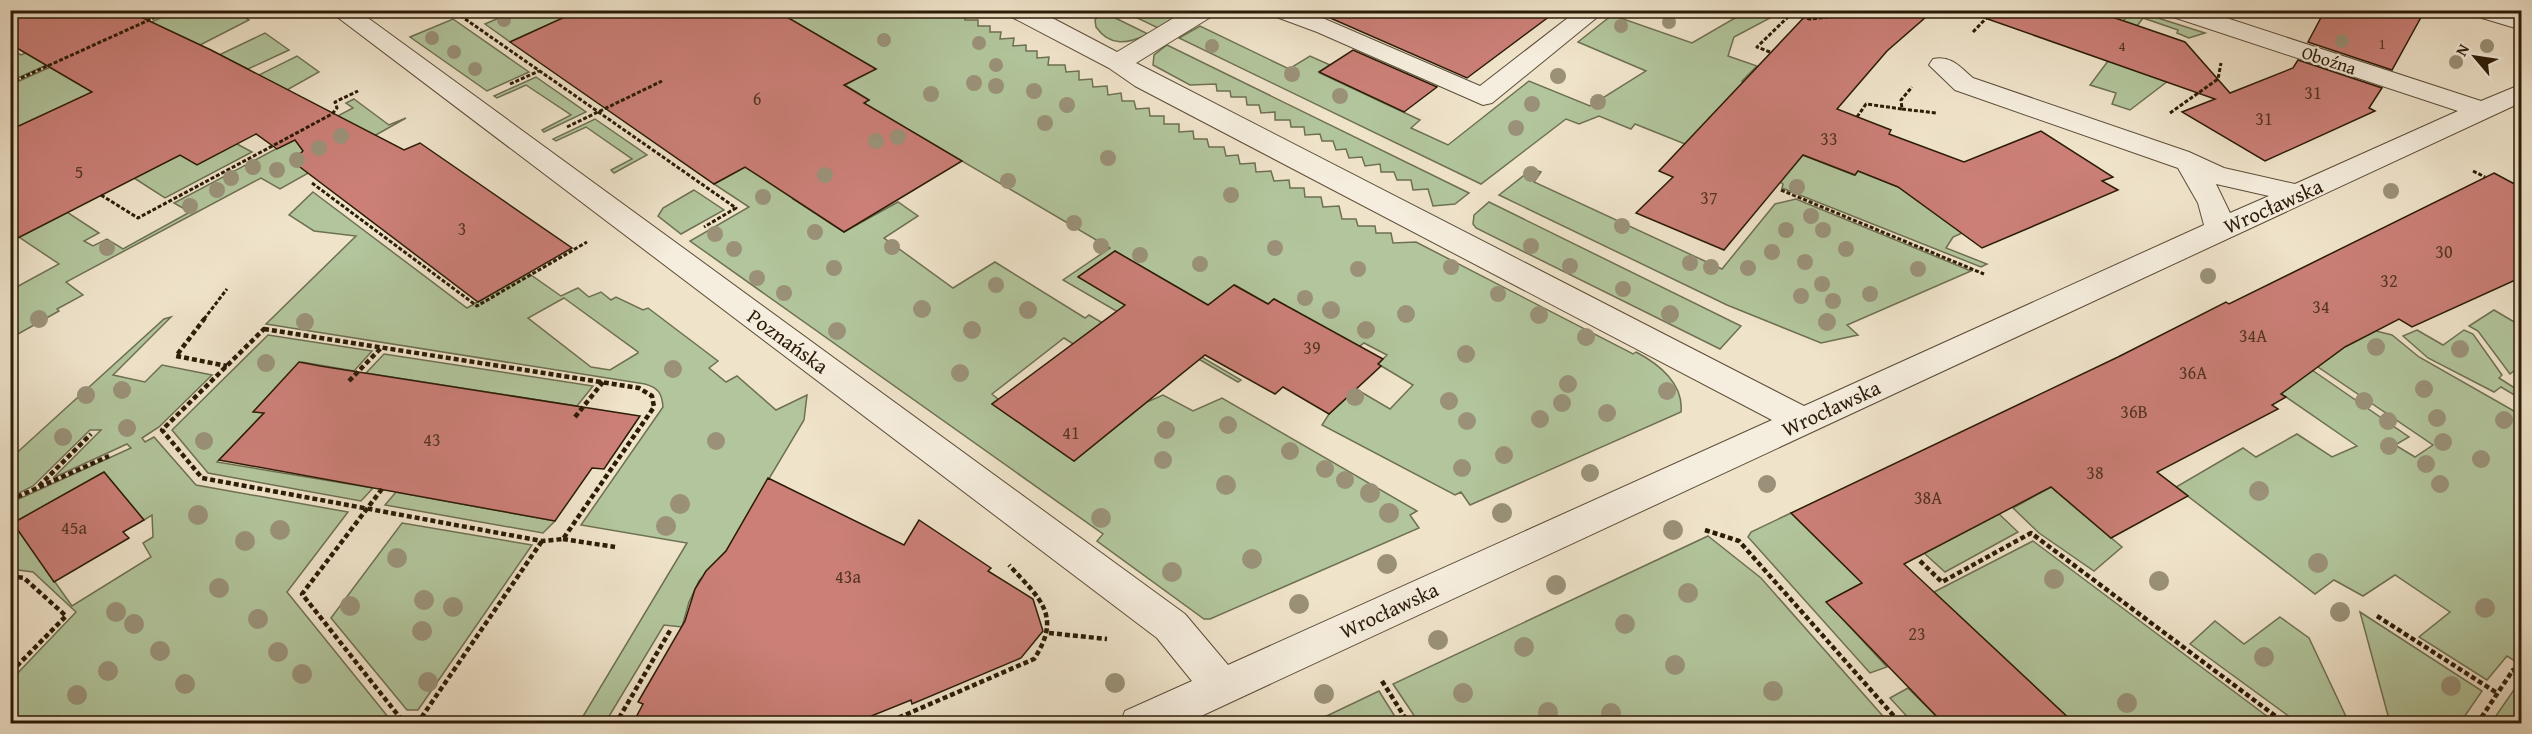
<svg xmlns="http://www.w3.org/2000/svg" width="2532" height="734" viewBox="0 0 2532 734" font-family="'Gentium Book Plus',serif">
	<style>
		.green { fill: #b2c59c; stroke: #6e7052; stroke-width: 1.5; fill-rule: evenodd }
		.building { fill: #cb7f77; stroke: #2b1b07; stroke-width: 1.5 }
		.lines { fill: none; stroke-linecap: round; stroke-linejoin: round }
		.minor-casing { stroke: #5c4d38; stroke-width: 2 }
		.path-far1 { stroke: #2b1b07; stroke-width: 3; stroke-dasharray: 4 2; stroke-linecap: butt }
		.path { stroke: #2b1b07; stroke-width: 4.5; stroke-dasharray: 5 3; stroke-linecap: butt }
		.minor { fill: #f5eddd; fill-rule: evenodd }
		.tree { fill: #9a9178 }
		.labels { text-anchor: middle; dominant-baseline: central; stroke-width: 4.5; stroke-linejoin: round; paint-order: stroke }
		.far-number-label { font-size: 15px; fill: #533423 }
		.far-street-label { font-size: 18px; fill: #2b1b07; stroke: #f5eddd }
		.number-label { font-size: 18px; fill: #533423 }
		.street-label { font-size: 21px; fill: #2b1b07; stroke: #f5eddd }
	</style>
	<rect width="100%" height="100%" fill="#efe3ca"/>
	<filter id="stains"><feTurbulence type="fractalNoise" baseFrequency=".00333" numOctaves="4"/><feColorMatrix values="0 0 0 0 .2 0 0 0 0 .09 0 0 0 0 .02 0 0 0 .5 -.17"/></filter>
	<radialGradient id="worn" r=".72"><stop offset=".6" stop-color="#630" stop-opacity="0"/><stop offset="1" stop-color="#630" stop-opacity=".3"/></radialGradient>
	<g class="green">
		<path d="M838,10L953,11L954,14L965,13V20H978V26H990V32H1001L1000,39L1014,38L1013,46L1026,45V51H1037V58L1049,57L1048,65H1065L1066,72L1079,71V80L1092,79L1093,87L1107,86L1108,95L1121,93L1122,101H1134L1136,109L1149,108L1150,116H1164V124H1179V132L1193,131L1194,139H1207L1209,147H1224L1226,156L1238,155L1240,164L1255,163L1256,172L1271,171L1274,181L1289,180L1290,188H1304L1305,197H1321L1323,207L1339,206L1342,219H1356L1358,226H1375L1376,233H1391L1393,243L1416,242L1633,354L1636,352C1659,364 1684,384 1681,412L1470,505L1461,492L1455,495L1322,425L1329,414L1356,389L1390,409L1413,385L1378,364L1387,355L1364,343L1353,351L1294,310L1288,315L1285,305L1274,299L1268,304L1235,285L1208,305L1115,251L1079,276L1133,310L1128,314L1241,380L1238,382L1063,280L1110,248L911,131L793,199L844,232L898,202L918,216L884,238L953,288L995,262L1085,318L1089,315L1149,350L1117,372L1064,338L992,394L998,399L992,404L1074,461L1147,402L1163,395L1193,411L1222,398L1417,511L1410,515L1419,528L1210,619H1204L1097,541L1103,534L690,241L749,207L714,184L869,100L845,85L876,69L775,11H826L832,13Z"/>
		<polygon points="120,11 167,11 11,81 10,49 21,55"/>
		<polygon points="176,11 235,11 249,20 200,45 11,130 10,85"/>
		<polygon points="515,11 580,11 510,42 485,24"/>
		<path d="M1101,11L1148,34C1128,44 1110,47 1096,27L1095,20Z"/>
		<polygon points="1123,11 1158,11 1175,18 1158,28"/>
		<polygon points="1747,11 1783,11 1734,37 1728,56 1757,66 1742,81 1754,86 1720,123 1854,175 1858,171 1912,192 1962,233 1953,237 1946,248 1987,264 1981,267 1782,188 1783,184 1780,182 1635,124 1631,129 1599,116 1579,124 1566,119 1481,184 1179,38 1200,26 1289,69 1310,56 1330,65 1320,73 1420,120 1411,128 1448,145 1529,81 1590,106 1646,71 1578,42 1612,15 1692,43"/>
		<polygon points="2131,11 2136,11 2205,33 2189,38 2177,33 2178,30 2143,18 2137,26 2123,21"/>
		<polygon points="453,19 529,72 487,91 410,37"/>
		<polygon points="265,33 289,50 248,69 219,55"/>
		<polygon points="1167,45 1469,193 1455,204 1433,206 1428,189 1413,190 1411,180 1397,180 1394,172 1381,172 1380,164 1365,166 1362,157 1349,158 1346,149 1336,150 1333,141 1322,141 1320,134 1305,135 1304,127 1291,127 1290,120 1275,120 1275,112 1261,113 1259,105 1247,105 1246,97 1231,97 1230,91 1217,91 1216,84 1190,85 1153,65 1154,55"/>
		<polygon points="297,56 319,72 287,90 247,81"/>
		<polygon points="2108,61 2181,71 2130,110 2112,104 2116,93 2090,85"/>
		<polygon points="536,77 586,112 544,132 542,130 571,115 526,85 497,98 494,96"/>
		<polygon points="354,99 389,125 406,118 280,189 261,178 66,282 83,295 57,309 59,311 11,338 11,290 59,264 19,237 67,212 99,233 84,241 93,246 107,239 123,249 190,212 174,203 353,108 346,103"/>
		<polygon points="595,119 647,155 614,173 611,170 632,159 586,127 556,141 553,139"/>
		<polygon points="237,144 252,152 165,198 134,178 180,155"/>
		<polygon points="1532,169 1541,172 1534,182 1722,269 1775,204 1796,199 1971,271 1847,325 1858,335 1821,343 1727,305 1499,195"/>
		<polygon points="694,190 724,210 681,234 658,216 663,208"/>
		<path d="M313,192L467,308L528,273L561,296L578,288L589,297L601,292L611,300L616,297L643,310L648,308L718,361L709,368L726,382L737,376L776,410L807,395L804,420L726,551L699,581L689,602L682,627L664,625L605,723H579L687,543L581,525L663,407C662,394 659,388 645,384L266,324L356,236L314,231L289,215ZM564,298L638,352V353L610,370L591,367L528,318Z"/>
		<polygon points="1489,202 1741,326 1720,349 1476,228 1473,224 1474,215"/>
		<polygon points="2494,310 2521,326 2521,377 2514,371 2510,374 2478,331 2469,326"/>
		<path d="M171,317L113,375L145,382L162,365L212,375L159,427L142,438L145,442L154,437L196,485L348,512L287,592L393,723H11V680L76,612L33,572L11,569L10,503L131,448L127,444L53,478L101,430H90L33,486L11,497V458L164,319ZM104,472L144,520L152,515L153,537L143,543L151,557L72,606L13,523Z"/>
		<polygon points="2372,330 2392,335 2419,357 2521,415 2521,665 2507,656 2487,680 2419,637 2450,612 2395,575 2363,596 2334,580 2315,594 2176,487 2243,448 2256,457 2297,434 2332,457 2357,446 2270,386 2312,370 2409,437 2395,445 2415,457 2433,445 2318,367 2316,362"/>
		<polygon points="2417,330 2443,345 2464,330 2473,334 2502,375 2499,378 2521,392 2521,399 2501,387 2494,392 2428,358 2403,336"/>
		<polygon points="268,335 372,351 354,371 302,362 254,411 264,413 217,462 373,488 361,501 208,473 172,430"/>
		<polygon points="384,354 593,386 577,406 366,373"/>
		<polygon points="2051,487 2122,547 2094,571 2039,533 2013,508"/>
		<polygon points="396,492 555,521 543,533 385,505"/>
		<polygon points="1791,513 1862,583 1827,602 1887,667 1870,673 1748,537 1751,532"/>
		<polygon points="1999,514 2018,532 1945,572 1924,553"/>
		<polygon points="402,523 532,545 418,710 407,710 331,618"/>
		<polygon points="1708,536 1761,578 1889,723 1419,723 1393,684"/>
		<polygon points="2033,541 2276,723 2074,723 1934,592"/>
		<polygon points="2360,612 2482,691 2460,723 2390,723"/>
		<polygon points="2280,617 2309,638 2349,723 2298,723 2190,644 2215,621 2244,644"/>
		<polygon points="2520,681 2521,712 2514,723 2491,723"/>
		<polygon points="1908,688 1943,723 1913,723 1890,698"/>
		<polygon points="1379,691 1399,723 1312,723"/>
	</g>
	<g class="building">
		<polygon points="10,10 126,10 211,50 404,150 420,143 572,248 478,302 292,161 303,151 295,140 277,149 256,134 197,165 180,155 10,242 10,130 92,92 10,44"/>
		<polygon points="580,10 775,10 876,69 844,85 869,100 864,103 962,161 844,232 745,167 714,184 510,42"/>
		<polygon points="1312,10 1558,10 1467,78"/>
		<polygon points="1811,10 1934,10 1887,51 1837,109 1891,130 1889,134 1964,162 2041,131 2113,177 2102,181 2118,190 1982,248 1898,187 1858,171 1855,175 1803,155 1724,250 1636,213 1673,177 1659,171"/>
		<polygon points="1984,10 2092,10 2185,42 2230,93 2293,68 2298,60 2382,88 2369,108 2375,111 2265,161 2182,112 2215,99 1982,17"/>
		<polygon points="2325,10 2425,10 2392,70 2308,42"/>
		<polygon points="1353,50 1437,87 1404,112 1319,72"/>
		<polygon points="2494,173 2522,188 2522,277 2412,327 2399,319 2345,347 2281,394 2286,397 2272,405 2278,409 2157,472 2188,496 2111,538 2051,487 1904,564 2074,723 1943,723 1826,602 1862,583 1791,513 2118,357 2226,302 2229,304"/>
		<polygon points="1115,251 1208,305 1234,285 1268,304 1274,299 1383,359 1378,364 1381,366 1329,414 1283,387 1275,394 1205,355 1074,461 992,404 1125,305 1078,277"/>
		<polygon points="299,362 320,366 640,416 604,469 592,468 555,521 219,460 264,413 253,412"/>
		<polygon points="104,472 144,520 123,532 129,538 54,582 13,523"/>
		<polygon points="768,478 904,545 919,520 991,568 988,571 1033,599 1043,631 1021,658 912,704 911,700 854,723 633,723 643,704 638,702 685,621 695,589 706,571 726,551"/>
	</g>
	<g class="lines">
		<defs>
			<g id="minor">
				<path d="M328,10H357L1185,614L1228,665L1772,420L1135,86L1109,68L1008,15L1005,10H1037L1117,52L1187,10H1217L1214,15L1136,63L1804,406L2204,225L2198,203L2178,168L1955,90L1929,65L1933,59C1951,55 1960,67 1973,78L2189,152L2224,168L2295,184L2458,111L2167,15L2164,10H2202L2481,101L2522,84V102L1184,724H1120L1125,711L1192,681L1157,638ZM2216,184L2269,196L2230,213Z"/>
				<polygon points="1268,10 1304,10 1480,86 1578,10 1606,10 1492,103 1483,105 1317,32 1271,15"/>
				<polygon points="2469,10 2508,10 2522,15 2522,30 2472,15"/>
			</g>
		</defs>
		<use href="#minor" class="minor-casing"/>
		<g class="path-far1">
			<polyline points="431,10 458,14 736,208 704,227"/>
			<polyline points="1973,32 1994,10"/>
			<polyline points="1770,52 1757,47 1791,14 1810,19 1828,17"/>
			<polyline points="10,83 171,10"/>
			<polyline points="510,84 539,71"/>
			<polyline points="1902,109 1936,113"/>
			<polyline points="2170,113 2218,79 2221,63"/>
			<polyline points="1857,117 1866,104 1902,109 1901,100 1912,87"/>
			<polyline points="567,127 662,81"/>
			<polyline points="2473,171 2485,177"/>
			<polyline points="312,183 477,306 587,242"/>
			<polyline points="1781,190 1984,274"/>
			<polyline points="101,195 138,218 332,114 337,108 335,102 358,91"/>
			<polyline points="204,319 227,289"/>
		</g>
		<g class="path">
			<polyline points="205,318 176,356 227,366"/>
			<polygon points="264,329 639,388 652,396 654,407 563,539 542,541 202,478 162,430"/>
			<polyline points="349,381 381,348"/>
			<polyline points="575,417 603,382"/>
			<polyline points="39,486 91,434"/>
			<polyline points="382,489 302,594 405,724"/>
			<polyline points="10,500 109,456"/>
			<polyline points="1705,530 1739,541 1901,724"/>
			<polyline points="563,539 615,547"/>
			<polyline points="1920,561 1942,582 2031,533 2286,724"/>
			<polyline points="10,576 24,578 66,616 10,673"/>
			<polyline points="2377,616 2497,693"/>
			<polyline points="1049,633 1107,639"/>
			<polyline points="1382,681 1409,724"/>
			<polyline points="417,724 542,541"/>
			<polyline points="624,724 619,718 671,629"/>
			<path d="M884,724L1034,659C1063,615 1039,598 1009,565"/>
			<polyline points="2477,724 2513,670 2522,675"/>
		</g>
		<use href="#minor" class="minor"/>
	</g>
	<g class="tree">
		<circle cx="504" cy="20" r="7"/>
		<circle cx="1669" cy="22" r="7"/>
		<circle cx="1621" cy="26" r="7"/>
		<circle cx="432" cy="38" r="7"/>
		<circle cx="884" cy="40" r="7"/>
		<circle cx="2342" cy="41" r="7"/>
		<circle cx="979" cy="43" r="7"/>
		<circle cx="1212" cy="46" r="7"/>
		<circle cx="2487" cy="46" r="7"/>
		<circle cx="454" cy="52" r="7"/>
		<circle cx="2456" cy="62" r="7"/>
		<circle cx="996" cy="65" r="7"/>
		<circle cx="475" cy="69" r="7"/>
		<circle cx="1292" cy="74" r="8"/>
		<circle cx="1558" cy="76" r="8"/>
		<circle cx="974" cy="83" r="8"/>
		<circle cx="996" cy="86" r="8"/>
		<circle cx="1034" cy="91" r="8"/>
		<circle cx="931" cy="94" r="8"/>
		<circle cx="1340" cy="96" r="8"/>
		<circle cx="1598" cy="102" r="8"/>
		<circle cx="1532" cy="104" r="8"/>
		<circle cx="1067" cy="105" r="8"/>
		<circle cx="1045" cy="123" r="8"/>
		<circle cx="1516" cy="128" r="8"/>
		<circle cx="341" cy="136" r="8"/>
		<circle cx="898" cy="137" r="8"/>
		<circle cx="876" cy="141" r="8"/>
		<circle cx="319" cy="148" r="8"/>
		<circle cx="1108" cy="158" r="8"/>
		<circle cx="297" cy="160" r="8"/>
		<circle cx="253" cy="167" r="8"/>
		<circle cx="277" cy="170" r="8"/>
		<circle cx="1531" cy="174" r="8"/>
		<circle cx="825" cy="175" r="8"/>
		<circle cx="231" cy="178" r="8"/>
		<circle cx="1008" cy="181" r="8"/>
		<circle cx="1797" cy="187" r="8"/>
		<circle cx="217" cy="190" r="8"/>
		<circle cx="2391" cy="191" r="8"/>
		<circle cx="1231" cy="195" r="8"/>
		<circle cx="763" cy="197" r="8"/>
		<circle cx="190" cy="206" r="8"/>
		<circle cx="1811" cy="216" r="8"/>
		<circle cx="1074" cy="223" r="8"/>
		<circle cx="1622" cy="226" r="8"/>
		<circle cx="1786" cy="230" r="8"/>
		<circle cx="1823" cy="230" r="8"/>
		<circle cx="815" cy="232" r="8"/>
		<circle cx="715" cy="234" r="8"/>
		<circle cx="1101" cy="246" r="8"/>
		<circle cx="1531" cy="246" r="8"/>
		<circle cx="892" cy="247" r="8"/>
		<circle cx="107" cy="248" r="8"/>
		<circle cx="1275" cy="248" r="8"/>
		<circle cx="734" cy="249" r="8"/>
		<circle cx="1846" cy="249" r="8"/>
		<circle cx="1772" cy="252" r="8"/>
		<circle cx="1140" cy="255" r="8"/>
		<circle cx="1805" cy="262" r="8"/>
		<circle cx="1690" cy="263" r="8"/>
		<circle cx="1200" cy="264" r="8"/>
		<circle cx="1570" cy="266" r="8"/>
		<circle cx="1451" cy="267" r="8"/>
		<circle cx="1711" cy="267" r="8"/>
		<circle cx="834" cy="268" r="8"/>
		<circle cx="1748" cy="268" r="8"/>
		<circle cx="1358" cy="269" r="8"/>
		<circle cx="1918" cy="269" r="8"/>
		<circle cx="2208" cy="276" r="8"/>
		<circle cx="757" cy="278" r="8"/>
		<circle cx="1822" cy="284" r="8"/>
		<circle cx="996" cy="285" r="8"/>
		<circle cx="1623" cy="289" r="8"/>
		<circle cx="784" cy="293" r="8"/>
		<circle cx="1498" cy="294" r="8"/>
		<circle cx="1870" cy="294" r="8"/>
		<circle cx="1801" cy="296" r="8"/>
		<circle cx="1305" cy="298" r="8"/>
		<circle cx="1833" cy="301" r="8"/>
		<circle cx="922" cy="309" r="9"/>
		<circle cx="1028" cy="310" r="9"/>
		<circle cx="1331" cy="310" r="9"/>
		<circle cx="1406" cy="314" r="9"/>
		<circle cx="1670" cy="314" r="9"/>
		<circle cx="1539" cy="315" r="9"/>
		<circle cx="39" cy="319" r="9"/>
		<circle cx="305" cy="322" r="9"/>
		<circle cx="1827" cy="322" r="9"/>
		<circle cx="972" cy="330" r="9"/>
		<circle cx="1366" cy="330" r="9"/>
		<circle cx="837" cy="331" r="9"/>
		<circle cx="1586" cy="337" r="9"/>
		<circle cx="2376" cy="347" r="9"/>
		<circle cx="2460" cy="349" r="9"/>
		<circle cx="1466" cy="354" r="9"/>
		<circle cx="266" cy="363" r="9"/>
		<circle cx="673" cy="369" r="9"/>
		<circle cx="960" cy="373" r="9"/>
		<circle cx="1568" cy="384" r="9"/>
		<circle cx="2424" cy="389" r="9"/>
		<circle cx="122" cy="390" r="9"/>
		<circle cx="1667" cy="391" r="9"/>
		<circle cx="86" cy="395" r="9"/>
		<circle cx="1355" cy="397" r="9"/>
		<circle cx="1449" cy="401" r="9"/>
		<circle cx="2364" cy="401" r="9"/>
		<circle cx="1562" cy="403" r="9"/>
		<circle cx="1607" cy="413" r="9"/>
		<circle cx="2437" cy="418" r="9"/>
		<circle cx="1540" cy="419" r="9"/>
		<circle cx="2504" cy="420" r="9"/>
		<circle cx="1467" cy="421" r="9"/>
		<circle cx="2388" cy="421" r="9"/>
		<circle cx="1228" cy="425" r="9"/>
		<circle cx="127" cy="428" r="9"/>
		<circle cx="1166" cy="430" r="9"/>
		<circle cx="63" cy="437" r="9"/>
		<circle cx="204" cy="441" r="9"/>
		<circle cx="716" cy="441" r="9"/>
		<circle cx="2443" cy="442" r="9"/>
		<circle cx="2389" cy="446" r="9"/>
		<circle cx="1290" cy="451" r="9"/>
		<circle cx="1504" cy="455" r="9"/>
		<circle cx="2481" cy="459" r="9"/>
		<circle cx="1163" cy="460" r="9"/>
		<circle cx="2426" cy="464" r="9"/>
		<circle cx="1462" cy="468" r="9"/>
		<circle cx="1325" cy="469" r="9"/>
		<circle cx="1590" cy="473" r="9"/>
		<circle cx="1345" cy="480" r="9"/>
		<circle cx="1226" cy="485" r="10"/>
		<circle cx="1767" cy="484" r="9"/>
		<circle cx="2440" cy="484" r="9"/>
		<circle cx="2259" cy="491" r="10"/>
		<circle cx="1370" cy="493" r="10"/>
		<circle cx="680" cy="504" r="10"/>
		<circle cx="1389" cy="513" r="10"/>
		<circle cx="1502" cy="513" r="10"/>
		<circle cx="198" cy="515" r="10"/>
		<circle cx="1101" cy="518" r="10"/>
		<circle cx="666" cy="526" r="10"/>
		<circle cx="280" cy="530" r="10"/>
		<circle cx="1673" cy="530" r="10"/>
		<circle cx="245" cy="541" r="10"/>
		<circle cx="397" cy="558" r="10"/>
		<circle cx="1252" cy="559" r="10"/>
		<circle cx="2318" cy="563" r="10"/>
		<circle cx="1387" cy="564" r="10"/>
		<circle cx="1172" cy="572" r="10"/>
		<circle cx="2054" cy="579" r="10"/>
		<circle cx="2159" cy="581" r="10"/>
		<circle cx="1556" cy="585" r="10"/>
		<circle cx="219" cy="588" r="10"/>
		<circle cx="1688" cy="593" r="10"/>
		<circle cx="424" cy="600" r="10"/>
		<circle cx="1299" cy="604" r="10"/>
		<circle cx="350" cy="606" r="10"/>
		<circle cx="453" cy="607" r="10"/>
		<circle cx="2485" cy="608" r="10"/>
		<circle cx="116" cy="612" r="10"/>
		<circle cx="2340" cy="612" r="10"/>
		<circle cx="258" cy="619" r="10"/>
		<circle cx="134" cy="624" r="10"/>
		<circle cx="1625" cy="624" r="10"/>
		<circle cx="422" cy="631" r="10"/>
		<circle cx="1438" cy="640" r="10"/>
		<circle cx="1524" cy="647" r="10"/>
		<circle cx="160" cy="651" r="10"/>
		<circle cx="278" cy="652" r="10"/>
		<circle cx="2264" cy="657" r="10"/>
		<circle cx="1675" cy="665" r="10"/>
		<circle cx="108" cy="671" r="10"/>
		<circle cx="302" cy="674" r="10"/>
		<circle cx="428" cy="682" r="10"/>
		<circle cx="1115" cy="683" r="10"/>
		<circle cx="185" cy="684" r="10"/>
		<circle cx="2451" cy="686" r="10"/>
		<circle cx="1773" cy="691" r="10"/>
		<circle cx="1463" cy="693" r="10"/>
		<circle cx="1324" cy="694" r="10"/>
		<circle cx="77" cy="695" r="10"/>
		<circle cx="2127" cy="703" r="10"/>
		<circle cx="1548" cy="712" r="10"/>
		<circle cx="1611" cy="713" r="10"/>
	</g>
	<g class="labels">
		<g class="far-number-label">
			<text x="2382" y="43">1</text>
			<text x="2122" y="45">4</text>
		</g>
		<g class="far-street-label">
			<text transform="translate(2329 60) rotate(18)">Oboźna</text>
		</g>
		<g class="number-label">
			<text x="2313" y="92">31</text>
			<text x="757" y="98">6</text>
			<text x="2264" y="118">31</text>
			<text x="1829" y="138">33</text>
			<text x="79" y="171">5</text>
			<text x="1709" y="197">37</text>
			<text x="462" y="228">3</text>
			<text x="2444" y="251">30</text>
			<text x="2389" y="280">32</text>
			<text x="2321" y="306">34</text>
			<text x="2253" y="335">34A</text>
			<text x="1312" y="347">39</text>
			<text x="2193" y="372">36A</text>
			<text x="2134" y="411">36B</text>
			<text x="1071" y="432">41</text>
			<text x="432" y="439">43</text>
			<text x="2095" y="472">38</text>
			<text x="1928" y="497">38A</text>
			<text x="74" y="527">45a</text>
			<text x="848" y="576">43a</text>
			<text x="1917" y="633">23</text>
		</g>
		<g class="street-label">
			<text transform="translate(2273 206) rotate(-24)">Wrocławska</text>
			<text transform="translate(788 341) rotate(36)">Poznańska</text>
			<text transform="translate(1831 408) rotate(-25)">Wrocławska</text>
			<text transform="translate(1389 610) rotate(-25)">Wrocławska</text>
		</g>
	</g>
	<rect width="2532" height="734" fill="none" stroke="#efe3ca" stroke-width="36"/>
	<rect x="12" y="12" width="2508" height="710" fill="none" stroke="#2b1b07" stroke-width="3"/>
	<rect x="18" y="18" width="2496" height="698" fill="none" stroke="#2b1b07" stroke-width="1.5"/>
	<g transform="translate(2475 57) rotate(299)" stroke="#f5eddd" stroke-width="4.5" paint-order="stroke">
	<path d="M0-4.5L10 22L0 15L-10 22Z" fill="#2b1b07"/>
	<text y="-9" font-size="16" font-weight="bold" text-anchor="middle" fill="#2b1b07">N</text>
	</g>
	<rect width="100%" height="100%" filter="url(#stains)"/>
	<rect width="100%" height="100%" fill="url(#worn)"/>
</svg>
